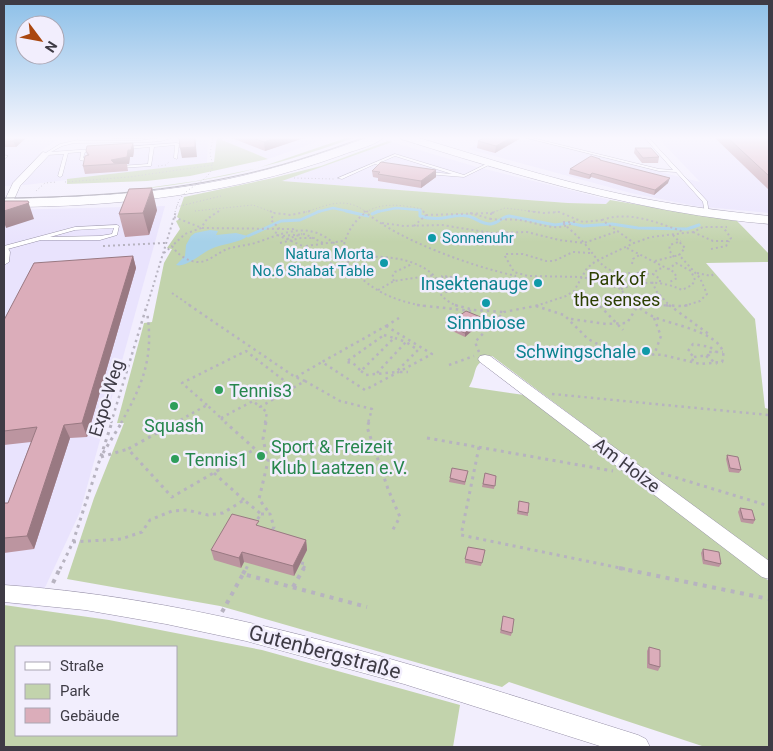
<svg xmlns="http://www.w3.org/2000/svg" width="773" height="751" viewBox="0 0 773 751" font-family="Roboto,sans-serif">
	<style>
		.built { fill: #e9e3fd }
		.green { fill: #c2d3ac; fill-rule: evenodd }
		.water { fill: #a6d1e9 }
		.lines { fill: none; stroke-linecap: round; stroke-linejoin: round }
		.stream-far1 { stroke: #a6d1e9; stroke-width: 2.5 }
		.stream { stroke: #a6d1e9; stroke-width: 3 }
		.service-casing { stroke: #9690a7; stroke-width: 1 }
		.minor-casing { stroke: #9690a7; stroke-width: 1 }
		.secondary-casing { stroke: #9690a7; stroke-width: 1 }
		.path-far4 { stroke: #b7b3c0; stroke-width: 1; stroke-dasharray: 1 2.5; stroke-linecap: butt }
		.path-far3 { stroke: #b7b3c0; stroke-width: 2; stroke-dasharray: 2 3; stroke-linecap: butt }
		.path-far2 { stroke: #b7b3c0; stroke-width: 2.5; stroke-dasharray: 2.5 4; stroke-linecap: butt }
		.path-far1 { stroke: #b7b3c0; stroke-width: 3; stroke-dasharray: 3 4.5; stroke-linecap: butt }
		.path { stroke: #b7b3c0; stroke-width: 4; stroke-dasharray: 4 5.5; stroke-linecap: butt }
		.service { fill: #fff; fill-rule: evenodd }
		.minor { fill: #fff; fill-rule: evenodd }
		.secondary { fill: #fff; fill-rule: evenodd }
		.tram { stroke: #9794a0; stroke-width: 1 }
		.path-bridge { stroke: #b7b3c0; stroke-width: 1; stroke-dasharray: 1 2.5; stroke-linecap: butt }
		.wall { fill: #bc95a0 }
		.shaded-wall { fill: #997982 }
		.building { fill: #dbadba; stroke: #997982 }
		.culture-dot { fill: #0f9aa8; stroke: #f2eefd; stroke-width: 2 }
		.leisure-dot { fill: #2e9e5b; stroke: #f2eefd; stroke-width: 2 }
		.labels { text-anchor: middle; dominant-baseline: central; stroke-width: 5; stroke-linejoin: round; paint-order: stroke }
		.far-culture-label { font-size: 15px; fill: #0d838f; stroke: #f2eefd; text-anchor: start }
		.park-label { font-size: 18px; fill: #2c3f01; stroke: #f2eefd }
		.culture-label { font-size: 18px; fill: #0d838f; stroke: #f2eefd; text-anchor: end }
		.leisure-label { font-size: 18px; fill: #27864d; stroke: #f2eefd; text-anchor: start }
		.street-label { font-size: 18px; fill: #3e3b45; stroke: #f2eefd }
		.near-street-label { font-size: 21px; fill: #3e3b45; stroke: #f2eefd }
	</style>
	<rect width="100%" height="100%" fill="#f2eefd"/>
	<g class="built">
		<polygon points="4,137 60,137 38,153 208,140 207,163 25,185 4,186"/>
		<polygon points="223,137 331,137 268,159 222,140"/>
		<polygon points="491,137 520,137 700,182 657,137 769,137 769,213 695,206 631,193 468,149"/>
		<polygon points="392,142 477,167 610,200 606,204 568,203 280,181"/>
		<polygon points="165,206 80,512 36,607 4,603 4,210"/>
	</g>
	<g class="green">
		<polygon points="217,137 223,137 222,140 268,159 190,176 147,181 67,184 67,179 214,162"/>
		<path d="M349,137H356C282,164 217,181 139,189L196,181L258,168Z"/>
		<path d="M388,141L392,142L282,181L568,203L606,204L610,200L737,221L769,254V262L706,263L755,319L765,408L769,409V563L492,356C470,365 479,370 469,387L524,395L769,581V747H705L509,682L502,687L220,606L67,579L94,498L124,423H117L144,323L152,322L164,263L172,249L167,248L180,229L176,221L180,219L177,217L184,197L273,178L321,166Z"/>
		<path d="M4,605L109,620L262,650L460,705L453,747H4ZM16,647H176V735H16Z"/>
	</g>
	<path class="water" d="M210,230L218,231L216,235L236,233L248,236C240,243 221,244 211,249C201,253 187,268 176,265L185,256L186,245L191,236L195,233Z"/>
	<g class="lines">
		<g class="stream-far1">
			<polyline points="317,212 333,208 352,212"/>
			<polyline points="376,212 396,208 420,210 420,212"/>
		</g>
		<g class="stream">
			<polyline points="346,211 368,216"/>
			<path d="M420,211V216C441,223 451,213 468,216C476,218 483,225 491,224C498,223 502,217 509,216L555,225L569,223L583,226L612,224L638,228L687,229L699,225"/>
			<polyline points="372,214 379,211"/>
			<polyline points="248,236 281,221 300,220 320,211"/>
		</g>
		<defs>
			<g id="service">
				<polygon points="169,137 175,137 161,141 149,142 74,143 62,146 51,152 93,149 95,150 85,152 83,158 89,160 89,162 80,160 81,152 68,153 62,176 60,177 58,176 64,154 46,155 44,154 60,144 78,140 80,141 136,141"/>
				<polygon points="523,137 528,137 659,169 673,170 644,137 648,137 707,201 709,213 705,214 703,202 676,172 659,171"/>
				<polygon points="177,143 179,144 177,159 174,158 175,145 154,147 151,166 120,168 118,167 120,166 148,164 150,147 126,149 125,149 125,147"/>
				<polygon points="395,154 464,175 490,162 493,163 464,177 426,174 426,173 428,172 452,174 395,156 379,163 389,166 389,168 375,164 342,179 338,178"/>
				<polygon points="4,155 8,156 4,159"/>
				<path d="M117,225L119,226L117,235L100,240H41L4,250V246L75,227ZM114,228L112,234L100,236L50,237L75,230Z"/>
			</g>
			<g id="minor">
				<polygon points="43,152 50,154 20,186 12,204 6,204 4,202 13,183"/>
				<polygon points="4,247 8,248 10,252 9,262 4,265"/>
				<polygon points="485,355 490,356 769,561 769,579 762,577 480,362 478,359 480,356"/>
				<path d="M4,585C222,600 431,670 638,735L646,739L650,747H603L404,684L246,641L166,624L85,610L4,602Z"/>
			</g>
			<g id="secondary">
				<path d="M369,137H384C375,146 354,150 342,155C234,194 118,207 4,207V199C84,197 164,194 242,176C285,166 327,152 369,137Z"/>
				<path d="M399,137H416C485,158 554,180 625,195C673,205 721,211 769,216V224C642,213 522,177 401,139Z"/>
			</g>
		</defs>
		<use href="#service" class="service-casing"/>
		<use href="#minor" class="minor-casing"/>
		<use href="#secondary" class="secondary-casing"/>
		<g class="path-far4">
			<polyline points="212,138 224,137"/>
			<polyline points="158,166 166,165 170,161"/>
			<polyline points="294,178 334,179"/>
			<polyline points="65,182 129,177 213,165 210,154 213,137"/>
			<polyline points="36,191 45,183 57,182"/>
			<polyline points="176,207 221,196"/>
			<polyline points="195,211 253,205 272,212"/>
			<polyline points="175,212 178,203"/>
			<polyline points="218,212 221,210"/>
			<path d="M306,212C327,205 346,196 366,212"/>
			<path d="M366,212C383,202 403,205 422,209L424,212"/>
			<polyline points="494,212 505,208 537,212"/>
			<polyline points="555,212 560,212"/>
		</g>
		<g class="path-far3">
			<path d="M219,211L207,219L201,228L185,234L172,246C177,254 187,261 197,262C207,263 216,254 225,250C234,246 245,246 255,243C280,235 302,222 327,238C334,243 342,248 345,257C375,256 416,254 437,279L434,284C440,295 446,302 458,306"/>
			<polyline points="270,211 274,213"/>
			<polyline points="310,211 291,215 274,213 271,220 279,228 275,234 305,247 343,271 354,275"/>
			<path d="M364,211C400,241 471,266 516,276"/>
			<path d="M423,211L426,215L491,213V219C500,220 510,219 519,220C538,222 559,235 576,220"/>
			<polyline points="528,211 543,213 559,212 583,222 602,220 634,243"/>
			<polyline points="470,213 491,219"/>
			<polyline points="492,213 497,211"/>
			<polyline points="174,217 202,228 288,229 293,229 294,233"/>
			<path d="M602,220C629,210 658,223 684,232"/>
			<path d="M575,222H562C569,229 578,236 585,244C599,261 605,275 630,273"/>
			<polyline points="382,223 404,226 442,225 491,233 527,232 559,240 584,243 618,231"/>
			<polyline points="414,226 426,215"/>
			<polyline points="693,232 713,241 729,241 731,238 723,227"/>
			<polyline points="673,235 685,248 679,255 700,278 707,294 700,301 684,306"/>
			<polyline points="283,236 305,234 325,244"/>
			<polyline points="287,239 302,234"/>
			<polyline points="280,243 301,238 315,238"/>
			<polyline points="103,246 165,243"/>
			<polyline points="306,246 343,241"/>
			<polyline points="627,248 674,272 677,278 670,282"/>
			<path d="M343,249C346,233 354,220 368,211"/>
			<polyline points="711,249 726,246 729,241"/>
			<polyline points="164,253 172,246"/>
			<polyline points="590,253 573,252 554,261 546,261 523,254 505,254 505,256 514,272 528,276 583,277 621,289 628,300 637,306"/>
			<path d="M345,257C362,287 390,300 424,306"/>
			<polyline points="674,257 669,250 670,245 681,241"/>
			<polyline points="655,261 679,255"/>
			<polyline points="632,264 633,259 641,254"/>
			<polyline points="637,273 653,274"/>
			<polyline points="697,273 711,276 715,273"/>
			<polyline points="437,279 446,292 455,291 466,285 461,278 442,276 444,281 456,282 456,284 449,286 450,288 457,287 459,283 455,279 446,277 456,278 461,281 462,285 458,289 449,290 445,284 450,283"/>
			<polyline points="394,281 392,277 395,272 412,264"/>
			<polyline points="652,282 657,292 670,306"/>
			<polyline points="660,282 660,279 653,274 658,269 664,268"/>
			<path d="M621,289C642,281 661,280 682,290L692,285L695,280L691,271L676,263L669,269"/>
			<polyline points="378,290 394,281 435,275"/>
			<polyline points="172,293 191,306"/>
			<polyline points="629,300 669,306"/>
			<polyline points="147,306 176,211"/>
			<polyline points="536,306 566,296 574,291 587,268 596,261 634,243 651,237 693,232 703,227 727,227"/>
		</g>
		<g class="path-far2">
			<polyline points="189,305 295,377 305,381"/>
			<polyline points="417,305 472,311"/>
			<polyline points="455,305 474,310 504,312"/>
			<polyline points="659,305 681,306 691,305"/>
			<polyline points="669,305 710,335"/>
			<path d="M536,306L564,315L588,339L609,350L626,353L663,355L700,364L722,362C733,334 672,325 654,317C647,314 641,309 635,305"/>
			<polyline points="600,306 623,330"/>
			<polyline points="654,318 661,336 654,355"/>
			<polyline points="571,319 606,324 627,323 637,307"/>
			<polyline points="386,326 399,318"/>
			<polygon points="386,326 432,354 365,390 322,362"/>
			<polygon points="384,335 394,338 361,371 353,363 346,362"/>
			<polyline points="479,352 475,342 504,312 540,305"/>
			<polyline points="706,356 717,364"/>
			<polyline points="694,357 709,355 708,352 723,352"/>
			<polyline points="692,361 694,357 688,351 693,344 710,347 716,352"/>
			<polyline points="449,365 474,356"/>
			<polyline points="361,371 366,375 396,372 418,350 406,342"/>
			<polyline points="400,372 408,372"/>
			<polyline points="377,373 406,342 395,338"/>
			<polyline points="296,377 322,362"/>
			<polyline points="552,394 769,415"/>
			<polyline points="207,405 182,383 246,351 286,382 253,401"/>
			<polyline points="221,418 226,423"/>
			<polyline points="221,418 253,401 260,407"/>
			<polyline points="111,423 147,305"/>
			<path d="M121,423C143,384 154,357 147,312"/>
			<polyline points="175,423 207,405 221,418"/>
			<polyline points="265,423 267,412 260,407 305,381 340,401 372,409 368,423"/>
		</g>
		<g class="path-far1">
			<polyline points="177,422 128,449 172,497 255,449 225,422"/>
			<polyline points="266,422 263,439 268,461 259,499 270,514"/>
			<polyline points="369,422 367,427 388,489 400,517 391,533"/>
			<polyline points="427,438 613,471"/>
			<polyline points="479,447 461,535 625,569"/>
			<polyline points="103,453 122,422"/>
			<polyline points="101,457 128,449"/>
			<polyline points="214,473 244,500"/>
			<polyline points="661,473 769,506"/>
			<polyline points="261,514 270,514 274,527 271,532"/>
			<polyline points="73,542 121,539 142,532 150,520 172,511 187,510 208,515 223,513 244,500 261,514 255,523"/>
			<polyline points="301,563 306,564 303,569"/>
			<polyline points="60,569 73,542 112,422"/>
			<polyline points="246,569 249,563"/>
		</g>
		<g class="path">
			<polyline points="619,568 769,599"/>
			<polyline points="243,574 246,568"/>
			<polyline points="53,583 60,568"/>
			<polyline points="293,587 304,568"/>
			<polyline points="222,612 243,574 367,607"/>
		</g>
		<use href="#service" class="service"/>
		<use href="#minor" class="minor"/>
		<use href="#secondary" class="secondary"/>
		<path class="tram" d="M4,198C80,197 156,193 231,177C277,168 321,153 365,137"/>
		<path class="path-bridge" d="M178,203C185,185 209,184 213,165"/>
	</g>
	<g class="wall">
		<polygon points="4,137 27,137 16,147 4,147"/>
		<polygon points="112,137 156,137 136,139 113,139"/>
		<polygon points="229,137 307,137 265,151"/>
		<polygon points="486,137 519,137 519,139 495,153 477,148 478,141"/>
		<polygon points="714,137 769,137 769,190"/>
		<polygon points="133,143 134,150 133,157 130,157 129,164 127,164 128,171 85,174 83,166 87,155 86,151"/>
		<polygon points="635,148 659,157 658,163 642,163 634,153"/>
		<polygon points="600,160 668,183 654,195 591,177 589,179 569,174 570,169"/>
		<polygon points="372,171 436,177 421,188 378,181 378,178 373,177"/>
		<polygon points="157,210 149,235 125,237 119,214"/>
		<polygon points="133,256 136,268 87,437 70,438 34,549 4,553 4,503 8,503 31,442 4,445 4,320"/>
		<polygon points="483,321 465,337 446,328 446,325"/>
		<polygon points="727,455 741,470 739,473 729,472 726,459"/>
		<polygon points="485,473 496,476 494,489 482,487"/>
		<polygon points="467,475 465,485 449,482 450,478"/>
		<polygon points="519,501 528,513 528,516 517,514"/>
		<polygon points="740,508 755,520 753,524 741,522 738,512"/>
		<polygon points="260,527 306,540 307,550 294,576 244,562 241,568 214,560 211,550"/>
		<polygon points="703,549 721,564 719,567 703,564 701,553"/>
		<polygon points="485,550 481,566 465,563 465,559"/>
		<polygon points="503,616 514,619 511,636 500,633"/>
		<polygon points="649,647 660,667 658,671 647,668 647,651"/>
	</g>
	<g class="shaded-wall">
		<polygon points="18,137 27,137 16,147 13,141"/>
		<polygon points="135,137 156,137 136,139"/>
		<polygon points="195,137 197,157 182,158 180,148"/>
		<polygon points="278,137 307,137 265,151 264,142"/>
		<polygon points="512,137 519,137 519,139 495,153 496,146"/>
		<polygon points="133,143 134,150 133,157 130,157 129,164 127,164 127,163 112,164 111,160"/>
		<polygon points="436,170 436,177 421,188 421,181"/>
		<polygon points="592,173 591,177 589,179 590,175"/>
		<polygon points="670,178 668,183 654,195 655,190"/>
		<polygon points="152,188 157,210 149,235 143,213"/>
		<polygon points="28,201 34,219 6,228 4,222 4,211"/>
		<polygon points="133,256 136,268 87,437 82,423"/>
		<polygon points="483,318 483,321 465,337 465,333"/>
		<polygon points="64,425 70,438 34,549 27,536"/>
		<polygon points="306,540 307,550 294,576 293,566"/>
		<polygon points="242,552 244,562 241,568 239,558"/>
	</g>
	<g class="building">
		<polygon points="4,137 18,137 13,141 4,141"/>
		<polygon points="179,137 195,137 195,147 180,148"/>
		<polygon points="251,137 278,137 264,142"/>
		<polygon points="486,137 512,137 496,146 478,141"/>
		<polygon points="727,137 769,137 769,176"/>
		<polygon points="133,143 131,150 128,150 127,157 111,160 114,163 127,163 83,166 85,156 89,155 86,151 87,146"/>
		<polygon points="635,148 651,148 659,157 643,158"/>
		<polygon points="591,156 600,159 600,160 670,178 655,190 592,173 590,175 570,169"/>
		<polygon points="381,162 436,170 421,181 378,174 380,172 372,171"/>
		<polygon points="152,188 143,213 119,214 129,189"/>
		<polygon points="4,201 28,201 29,203 4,211"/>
		<polygon points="133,256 82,423 64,425 27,536 4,538 4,503 8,503 37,427 4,431 4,320 34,263"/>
		<polygon points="466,311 483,318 465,333 446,325"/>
		<polygon points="727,455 738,457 741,470 730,468"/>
		<polygon points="452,468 468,471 465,482 450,478"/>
		<polygon points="485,473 496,476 495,486 483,484"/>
		<polygon points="519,501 529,503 528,513 518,511"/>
		<polygon points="740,508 752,510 755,520 743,519"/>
		<polygon points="232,514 259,521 256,525 306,540 293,566 242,552 239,558 211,550"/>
		<polygon points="468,547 485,550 482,563 465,559"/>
		<polygon points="703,549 719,552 721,564 704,560"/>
		<polygon points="503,616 514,619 512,633 501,630"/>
		<polygon points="649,647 660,650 660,667 649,664"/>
	</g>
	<linearGradient id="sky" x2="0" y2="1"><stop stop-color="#8dc0e8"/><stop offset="0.57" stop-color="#f9f7fe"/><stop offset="1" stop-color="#f9f7fe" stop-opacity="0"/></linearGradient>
	<rect width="773" height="242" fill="url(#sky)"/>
	<g class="culture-dot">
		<circle cx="432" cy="238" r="5"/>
		<circle cx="384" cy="263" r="5"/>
		<circle cx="538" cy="283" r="5"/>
		<circle cx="486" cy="303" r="5"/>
		<circle cx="646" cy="351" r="5"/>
	</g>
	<g class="leisure-dot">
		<circle cx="219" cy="390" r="5"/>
		<circle cx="174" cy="406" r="5"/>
		<circle cx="261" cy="456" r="5"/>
		<circle cx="175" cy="459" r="5"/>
	</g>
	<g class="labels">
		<g class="far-culture-label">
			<text x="442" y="238">Sonnenuhr</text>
			<text x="374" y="254" text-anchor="end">Natura Morta<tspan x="374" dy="17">No.6 Shabat Table</tspan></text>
		</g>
		<g class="park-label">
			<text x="617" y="278">Park of<tspan x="617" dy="21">the senses</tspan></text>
		</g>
		<g class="culture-label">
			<text x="528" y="283">Insektenauge</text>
			<text x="486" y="322" text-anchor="middle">Sinnbiose</text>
			<text x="636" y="351">Schwingschale</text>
		</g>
		<g class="leisure-label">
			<text x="229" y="390">Tennis3</text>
			<text x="174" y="425" text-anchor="middle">Squash</text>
			<text x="271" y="446">Sport &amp; Freizeit<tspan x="271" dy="21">Klub Laatzen e.V.</tspan></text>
			<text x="185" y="459">Tennis1</text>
		</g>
		<g class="street-label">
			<text transform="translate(106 398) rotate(-73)">Expo-Weg</text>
			<text transform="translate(627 465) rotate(37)">Am Holze</text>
		</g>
		<g class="near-street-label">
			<text transform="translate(325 652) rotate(15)">Gutenbergstraße</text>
		</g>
	</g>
	<rect width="773" height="751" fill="none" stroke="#3e3b45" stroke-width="10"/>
	<rect x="15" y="646" width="162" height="90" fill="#f2eefd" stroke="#aaa6b3"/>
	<rect x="25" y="662" width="25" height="8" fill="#ffffff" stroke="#aaa6b3"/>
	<text x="60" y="671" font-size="15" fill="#3e3b45">Straße</text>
	<rect x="25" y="684" width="25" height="15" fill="#c2d3ac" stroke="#aaa6b3"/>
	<text x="60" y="696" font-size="15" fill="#3e3b45">Park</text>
	<rect x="25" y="708" width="25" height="15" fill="#dbadba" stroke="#aaa6b3"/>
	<text x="60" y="721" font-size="15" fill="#3e3b45">Gebäude</text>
	<g transform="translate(40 40) rotate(122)"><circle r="24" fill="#f2eefd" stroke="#aaa6b3"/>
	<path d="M0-4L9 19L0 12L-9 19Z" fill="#aa470f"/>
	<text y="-8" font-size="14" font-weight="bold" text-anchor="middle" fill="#3e3b45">N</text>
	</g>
</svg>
